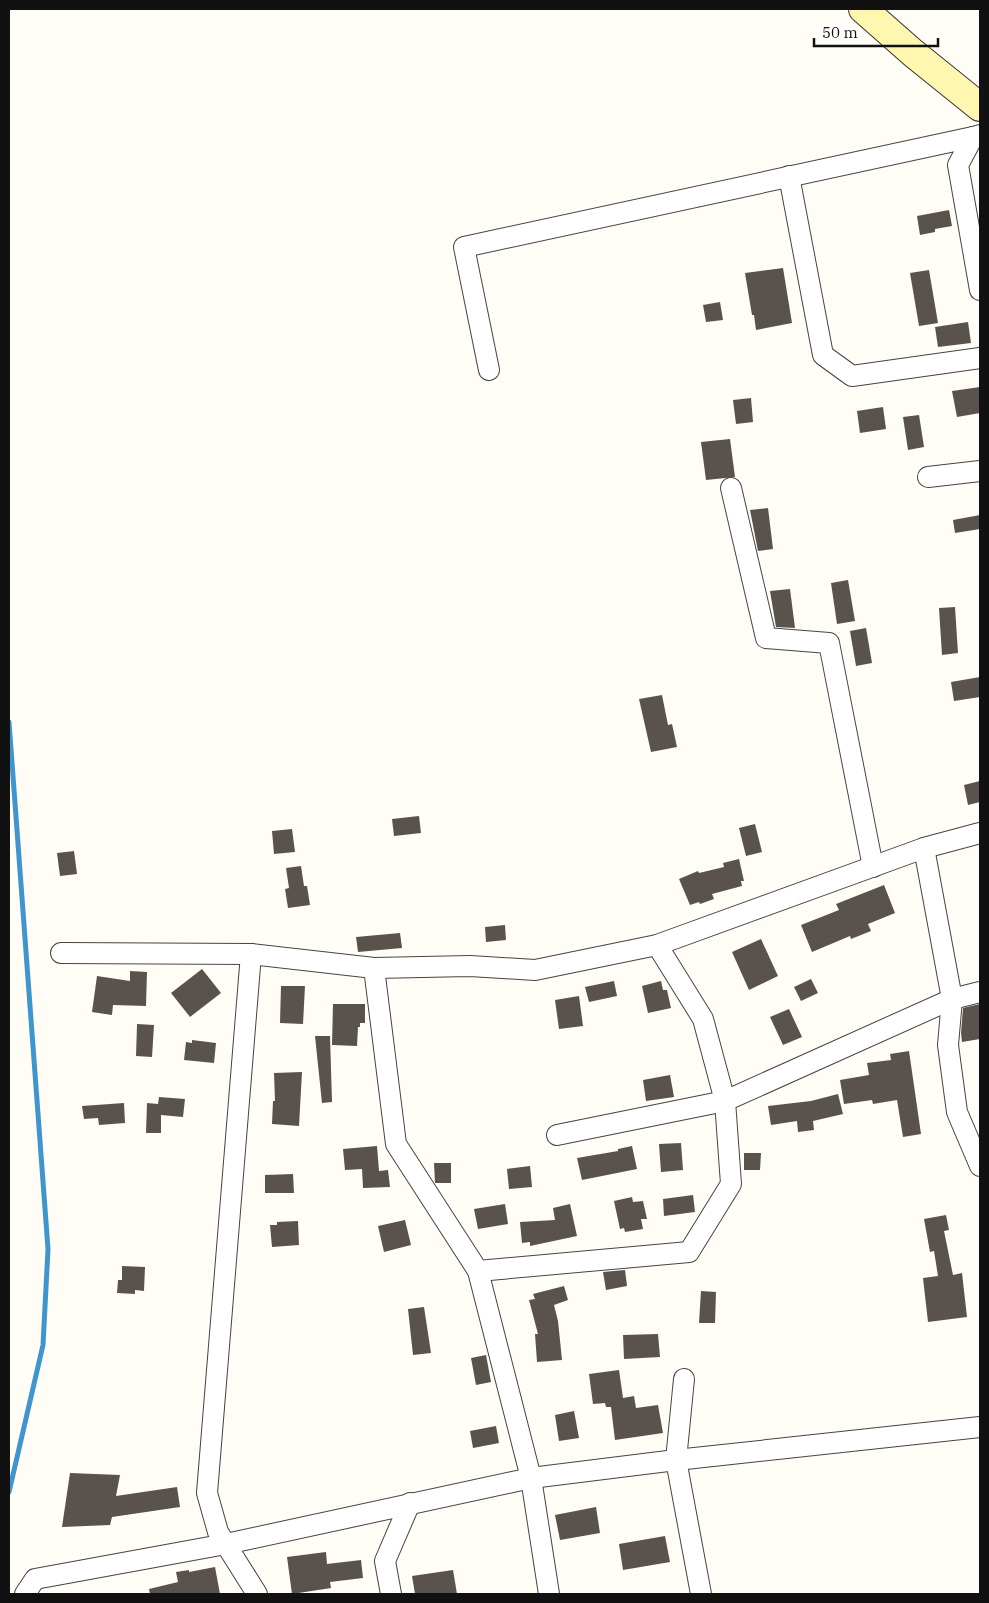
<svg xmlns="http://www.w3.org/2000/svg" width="989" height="1603" viewBox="0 0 989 1603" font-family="'IBM Plex Serif',serif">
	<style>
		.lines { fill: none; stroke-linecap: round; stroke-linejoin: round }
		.stream { stroke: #3f96cf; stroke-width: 5 }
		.building { fill: #5a524d }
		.street-casing { stroke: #444; stroke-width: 22 }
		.secondary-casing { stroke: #333; stroke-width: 30 }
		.street { stroke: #fff; stroke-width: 20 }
		.secondary { stroke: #fff6b0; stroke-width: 28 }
	</style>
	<rect width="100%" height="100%" fill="#fffdf5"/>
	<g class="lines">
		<polyline class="stream" points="9,722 48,1249 43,1345 9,1492"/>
	</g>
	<g class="building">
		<polygon points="949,210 952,226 935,229 935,232 920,235 917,216"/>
		<polygon points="783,268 792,323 756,330 754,315 752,315 745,273"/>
		<polygon points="929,270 938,323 919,326 910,273"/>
		<polygon points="720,302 723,320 706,322 703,305"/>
		<polygon points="968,322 971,343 938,347 935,327"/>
		<polygon points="980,387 980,413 957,417 952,391"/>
		<polygon points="751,398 753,422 736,424 733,400"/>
		<polygon points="883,407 886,429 860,433 857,411"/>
		<polygon points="919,415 924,447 908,450 903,417"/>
		<polygon points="730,439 735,477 706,480 701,442"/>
		<polygon points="768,508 773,549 758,551 750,510"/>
		<polygon points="980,515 980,529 955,533 953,520"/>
		<polygon points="848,580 855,621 837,624 831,583"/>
		<polygon points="790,589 795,628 776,627 770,591"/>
		<polygon points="955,607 958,653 942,655 939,608"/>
		<polygon points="866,628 872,663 856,666 850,631"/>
		<polygon points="980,677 980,697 954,701 951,682"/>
		<polygon points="662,695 668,725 672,724 677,747 651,752 639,699"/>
		<polygon points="980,781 980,802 968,805 964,785"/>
		<polygon points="419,816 421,833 394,836 392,819"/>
		<polygon points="755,824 762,852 746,856 739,828"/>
		<polygon points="292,829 295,852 274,854 272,831"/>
		<polygon points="74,851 77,874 60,876 57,853"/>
		<polygon points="739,859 744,881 741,881 742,886 712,894 714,899 700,904 699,902 690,905 679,879 698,871 699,873 724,867 723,863"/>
		<polygon points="301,866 304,886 307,886 310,905 288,908 285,889 289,888 286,868"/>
		<polygon points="884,885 895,913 868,924 871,931 851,939 850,936 812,952 801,925 839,910 836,904"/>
		<polygon points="505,925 506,940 486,942 485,927"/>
		<polygon points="400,933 402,948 358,952 356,937"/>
		<polygon points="761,939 778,976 749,990 732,952"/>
		<polygon points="202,969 221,993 190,1017 171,993"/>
		<polygon points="130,971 147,972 146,1006 113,1005 112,1015 92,1012 97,976 130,981"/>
		<polygon points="811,979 818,993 801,1001 794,987"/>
		<polygon points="614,981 617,996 589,1002 585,987"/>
		<polygon points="661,981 663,990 667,990 671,1008 648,1013 642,986"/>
		<polygon points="281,986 305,986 303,1024 280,1023"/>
		<polygon points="579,996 583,1026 559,1029 555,1000"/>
		<polygon points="333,1004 365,1004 365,1023 360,1023 360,1027 358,1027 357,1046 332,1045"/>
		<polygon points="980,1004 980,1039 962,1042 961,1033 963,1008"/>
		<polygon points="789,1009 802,1037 783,1045 770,1017"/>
		<polygon points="137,1024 154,1025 152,1057 136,1056"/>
		<polygon points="315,1036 330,1036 332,1102 322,1103"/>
		<polygon points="192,1040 216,1043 214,1063 184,1060 186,1042 192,1043"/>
		<polygon points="909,1051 921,1134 903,1137 897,1100 873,1104 872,1100 844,1104 840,1080 869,1075 867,1063 891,1060 890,1054"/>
		<polygon points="302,1072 299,1126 272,1124 273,1101 275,1101 274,1073"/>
		<polygon points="670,1075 674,1097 646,1101 643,1080"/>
		<polygon points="838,1094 843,1114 813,1121 814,1130 798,1132 797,1121 771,1125 768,1106 811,1101"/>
		<polygon points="159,1097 185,1099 183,1117 161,1115 161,1133 146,1133 147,1103 158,1104"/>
		<polygon points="124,1103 125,1123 99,1125 98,1118 84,1119 82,1106"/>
		<polygon points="681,1143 683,1170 661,1172 659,1144"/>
		<polygon points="377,1146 379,1171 388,1170 390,1187 363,1188 362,1169 345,1170 343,1149"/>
		<polygon points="632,1146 637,1169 582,1180 577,1158 618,1151 618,1149"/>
		<polygon points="744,1153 761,1153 760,1170 744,1170"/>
		<polygon points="434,1163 451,1163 451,1183 435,1183"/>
		<polygon points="530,1166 532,1187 509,1189 507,1169"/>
		<polygon points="293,1174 294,1193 265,1193 265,1175"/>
		<polygon points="693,1195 695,1212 664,1216 663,1199"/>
		<polygon points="632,1197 633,1202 643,1201 647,1219 641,1219 643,1229 625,1232 624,1228 620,1229 614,1201"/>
		<polygon points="505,1204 508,1224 478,1229 474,1209"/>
		<polygon points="570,1204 577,1236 530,1246 530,1242 522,1243 520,1222 555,1220 553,1208"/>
		<polygon points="946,1215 949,1230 944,1231 953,1275 962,1273 967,1317 928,1322 923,1278 938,1276 934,1251 930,1252 924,1219"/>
		<polygon points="405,1220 411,1245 384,1252 378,1226"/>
		<polygon points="298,1221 299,1245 272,1247 270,1225 277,1225 277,1222"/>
		<polygon points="122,1266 145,1267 144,1291 135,1290 135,1294 117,1293 118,1280 122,1280"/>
		<polygon points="625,1270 627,1286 606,1290 603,1272"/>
		<polygon points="564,1286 568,1300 554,1305 558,1321 562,1360 537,1362 535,1334 538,1334 529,1300 535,1299 533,1294"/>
		<polygon points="701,1291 716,1292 715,1323 699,1323"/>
		<polygon points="424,1307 431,1353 413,1355 408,1309"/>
		<polygon points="658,1334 660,1357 624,1359 623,1335"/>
		<polygon points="486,1355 491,1382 476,1385 471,1358"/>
		<polygon points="619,1370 623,1398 634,1396 636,1408 658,1405 663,1433 615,1440 611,1407 606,1407 605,1403 593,1404 589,1374"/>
		<polygon points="574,1411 579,1438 559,1441 555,1415"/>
		<polygon points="496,1426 499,1443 473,1448 470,1431"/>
		<polygon points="70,1473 120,1475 116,1496 177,1487 180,1507 112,1517 110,1525 62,1527"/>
		<polygon points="596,1507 600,1533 560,1540 555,1515"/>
		<polygon points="665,1536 670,1562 623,1570 619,1544"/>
		<polygon points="326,1552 327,1564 361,1560 363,1578 330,1582 331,1588 292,1594 287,1557"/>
		<polygon points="215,1567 220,1594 150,1594 149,1589 178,1582 176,1572 189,1570 189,1572"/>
		<polygon points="453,1570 457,1594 415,1594 412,1576"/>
	</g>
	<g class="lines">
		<defs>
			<g id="street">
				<polyline points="980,135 973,137 958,165 980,290"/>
				<polyline points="789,176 823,355 852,376 980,358"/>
				<polyline points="489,370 464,247 973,137"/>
				<polyline points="928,477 980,471"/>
				<polyline points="731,488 766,638 829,643 873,867"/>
				<polyline points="924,848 952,999 948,1045 957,1112 980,1166"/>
				<polyline points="61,953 251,954 374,968 470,966 535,970 657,945 924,848 980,833"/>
				<polyline points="251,954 207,1493 218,1532 257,1594"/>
				<polyline points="374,968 396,1144 478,1271 531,1478 549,1594"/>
				<polyline points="557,1135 725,1101 952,999 980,992"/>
				<polyline points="478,1271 689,1252 731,1184 725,1101 703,1019 657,945"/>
				<polyline points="684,1379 676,1460 701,1594"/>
				<polyline points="25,1594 35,1579 226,1544 531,1478 676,1460 980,1427"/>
				<polyline points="391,1594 385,1561 410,1503"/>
			</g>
			<polyline id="secondary" points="863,9 913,53 980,107"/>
		</defs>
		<use href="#street" class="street-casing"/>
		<use href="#secondary" class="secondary-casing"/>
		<use href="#street" class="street"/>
		<use href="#secondary" class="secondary"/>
	</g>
	<rect width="989" height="1603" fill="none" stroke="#111111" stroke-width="20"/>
	<path d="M814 38v8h124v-8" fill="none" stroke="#111111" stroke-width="2.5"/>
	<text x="822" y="38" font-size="15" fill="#111111" stroke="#ffffff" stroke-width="4" paint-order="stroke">50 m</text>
</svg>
